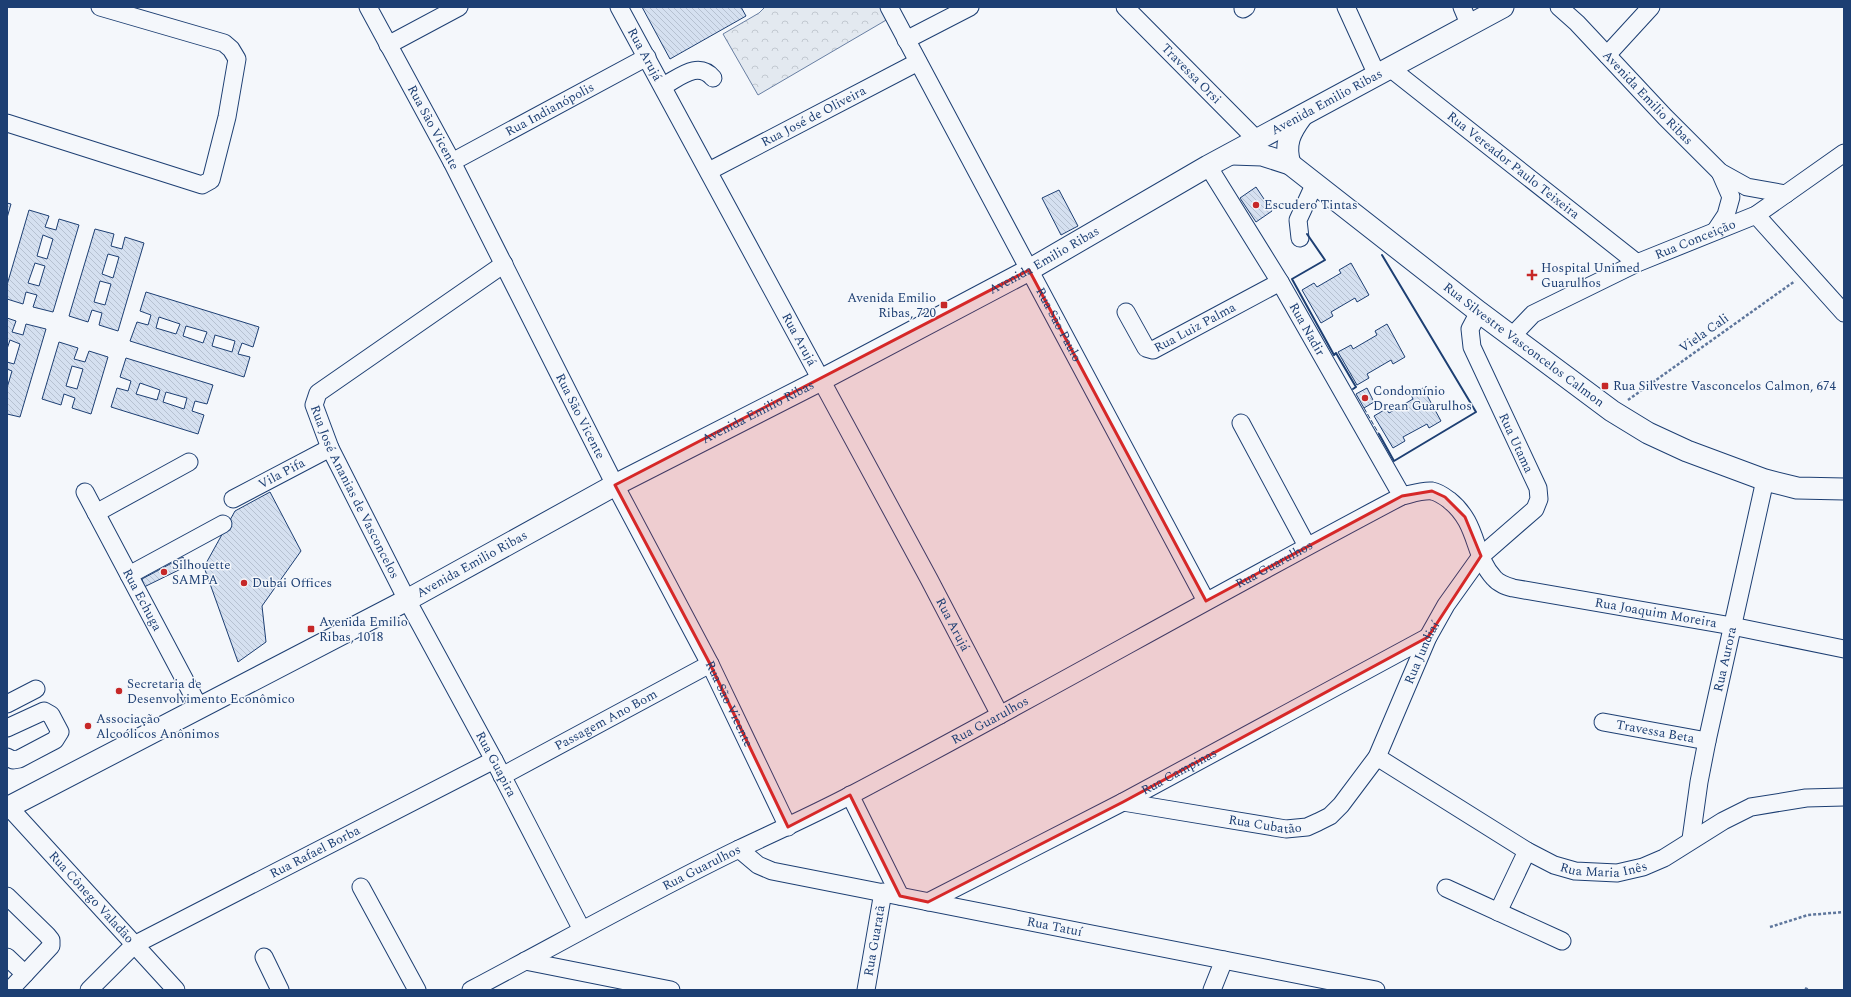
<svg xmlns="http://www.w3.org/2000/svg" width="1851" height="997" viewBox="0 0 1851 997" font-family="Spectral,serif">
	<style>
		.park { fill: url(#park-crowns); stroke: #687fa3 }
		.building { fill: url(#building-back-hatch); stroke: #1d3f73; fill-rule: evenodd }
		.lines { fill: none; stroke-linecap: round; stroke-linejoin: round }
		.minor-casing { stroke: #1d3f73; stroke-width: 19 }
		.major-casing { stroke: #1d3f73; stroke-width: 23 }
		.path { stroke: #5e769c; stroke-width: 2.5; stroke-dasharray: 3 2; stroke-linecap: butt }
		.minor { stroke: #f4f7fb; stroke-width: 17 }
		.major { stroke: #f4f7fb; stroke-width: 21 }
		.fence { stroke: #1d3f73; stroke-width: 1; stroke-dasharray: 5 2; stroke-linecap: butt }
		.wall { stroke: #1d3f73; stroke-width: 2 }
		.marked { fill: #d62828; fill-opacity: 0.2; stroke: #d62828; stroke-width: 3; stroke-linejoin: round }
		.poi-dot { fill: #c62828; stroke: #f4f7fb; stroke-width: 1.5 }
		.labels { text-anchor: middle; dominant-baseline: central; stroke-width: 3; stroke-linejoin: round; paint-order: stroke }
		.street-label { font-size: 13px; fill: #1d3f73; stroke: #f4f7fb }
		.poi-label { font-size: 13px; fill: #1d3f73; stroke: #f4f7fb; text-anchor: start }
	</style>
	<defs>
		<pattern id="park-crowns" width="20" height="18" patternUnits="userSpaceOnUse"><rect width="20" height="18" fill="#e3e9f0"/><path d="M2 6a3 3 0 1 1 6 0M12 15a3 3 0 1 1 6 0" fill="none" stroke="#c2c9d1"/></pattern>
		<pattern id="building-back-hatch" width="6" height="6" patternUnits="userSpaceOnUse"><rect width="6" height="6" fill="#d5e0f0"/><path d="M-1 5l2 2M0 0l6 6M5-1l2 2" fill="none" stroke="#b6c1d1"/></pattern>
	</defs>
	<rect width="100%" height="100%" fill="#f4f7fb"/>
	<polygon class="park" points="765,7 881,7 888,19 758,95 723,34 759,13"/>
	<g class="building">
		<polygon points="642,7 741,7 746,16 670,59"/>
		<polygon points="1256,187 1272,211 1256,222 1240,198"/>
		<polygon points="1059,190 1078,226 1061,235 1042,198"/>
		<polygon points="7,203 11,204 7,218"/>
		<path d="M29,210L49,216L45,227L56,230L59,219L79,225L53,312L33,307L37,295L26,292L23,304L7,299V285ZM43,235L53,239L47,259L37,256ZM35,263L45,266L39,286L28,283Z"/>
		<path d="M95,229L114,234L111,246L122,249L125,237L144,243L118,331L99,325L102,313L92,310L88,322L69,316ZM108,254L119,257L113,278L102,274ZM100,281L111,284L105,305L94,302Z"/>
		<polygon points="1351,263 1369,295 1357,302 1355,298 1331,312 1333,316 1321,323 1302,290 1314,283 1317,287 1341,273 1339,270"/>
		<path d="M146,292L259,327L253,347L242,343L238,354L250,357L244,377L130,341L137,322L148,325L151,315L140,311ZM159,317L180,324L176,334L156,328ZM186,326L207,332L203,343L183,336ZM215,335L235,341L232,352L212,346Z"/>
		<polygon points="7,318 16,321 12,332 23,335 26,324 46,329 20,417 7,414 7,388 12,371 7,369 7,362 14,364 20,344 10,340 7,349"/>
		<polygon points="1387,324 1405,357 1393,364 1391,360 1367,374 1369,378 1357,385 1338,352 1351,345 1353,349 1377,335 1375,331"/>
		<path d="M59,342L78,348L74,359L85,362L89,351L108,357L91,414L72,408L75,398L64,394L61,405L42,399ZM72,366L83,369L77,389L66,386Z"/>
		<path d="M126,358L213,385L207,404L195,401L192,411L204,415L198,434L111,407L117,388L128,391L131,381L120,377ZM140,383L160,390L157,400L136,394ZM166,392L187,398L184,409L163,402Z"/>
		<polygon points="1367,388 1374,402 1364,408 1356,394"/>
		<polygon points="1423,388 1441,421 1429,428 1427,424 1403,437 1405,441 1393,448 1374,416 1386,409 1389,413 1413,399 1411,395"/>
		<polygon points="270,492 301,551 262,606 266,642 238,662 204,567 235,511"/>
		<polygon points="183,557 187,566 144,587 142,579"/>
	</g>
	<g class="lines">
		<defs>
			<g id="minor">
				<path id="s1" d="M368,7L452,162L615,485L710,664L788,827"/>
				<path id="s2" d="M619,7L929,579L1000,715"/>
				<path id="s3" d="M889,7L1206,601"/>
				<path id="s4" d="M1125,7L1257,140"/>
				<polyline points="1346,7 1377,75"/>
				<polyline points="1462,7 1470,26"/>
				<path id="s5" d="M1559,7L1577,23L1665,117L1720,172L1747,187L1786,194"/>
				<polyline points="1243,9 1246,7"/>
				<polyline points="906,40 970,7"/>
				<polyline points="388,45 459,7"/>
				<polyline points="1607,55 1651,7"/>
				<path id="s6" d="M1390,68L1637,263"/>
				<path d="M663,86C679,78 698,60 713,78"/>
				<polyline points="7,123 202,185 211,180 227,117 237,59 231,49 224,43 100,7"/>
				<path id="s7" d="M452,162L647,57"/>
				<path id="s8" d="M1208,166L1280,282L1402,496"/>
				<path id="s9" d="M709,171L918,62"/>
				<polyline points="1756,215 1844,313"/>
				<polyline points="1716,230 1726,215 1731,197 1720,172"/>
				<polyline points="1300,238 1298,220 1315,183"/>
				<path id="s10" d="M504,264L318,393L314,405L330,448L407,600L494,760L582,930"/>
				<path id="s11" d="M1126,312L1146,348L1153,350L1280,282"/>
				<path id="s12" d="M1512,336L1533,314L1637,263L1756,215L1844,153"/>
				<polyline points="1241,423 1307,546"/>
				<path id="s13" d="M85,492L199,707"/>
				<path id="s14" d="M233,499L330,448"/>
				<polyline points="96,513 189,462"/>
				<polyline points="129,575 223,524"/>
				<polyline points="7,704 36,689"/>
				<path id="s15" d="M1603,722L1707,741"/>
				<polyline points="7,728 44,711 51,715 60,732 55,740 19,759 13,760 7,757"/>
				<path id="s16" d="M1377,757L1527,851L1554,865L1575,871L1617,873L1643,867L1664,858L1723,821L1751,807L1806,798L1844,797"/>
				<path id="s17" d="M502,776L710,664"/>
				<polyline points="850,795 900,896"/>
				<path id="s18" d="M1123,802L1286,829L1307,827L1318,822L1330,816L1341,805L1377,757L1428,637L1446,605L1481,556L1535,509L1539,499L1538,488L1472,347L1470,329L1479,312"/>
				<path id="s19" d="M7,805L176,990"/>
				<path id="s20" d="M1691,839L1699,782L1707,741L1765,480"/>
				<path id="s21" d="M739,849L758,865L772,871L1376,990"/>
				<polyline points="361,887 417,990"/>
				<polyline points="1446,888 1562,941"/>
				<polyline points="7,896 47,935 51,940 51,946 10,990"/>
				<path id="s22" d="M928,902L1123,802L1428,637"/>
				<polyline points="1498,912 1527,851"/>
				<polyline points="7,957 25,974"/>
				<polyline points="264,957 280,990"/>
				<polyline points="525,961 671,990"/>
				<path id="s23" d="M89,990L134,945L494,760"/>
				<path id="s24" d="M471,990C560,943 648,893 739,849C777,831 815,814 853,794C1037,697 1218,593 1402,496C1411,494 1423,490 1432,491C1438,492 1445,497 1449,500C1479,524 1472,554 1494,578C1499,584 1506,586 1513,588L1732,626L1844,649"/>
				<path id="s25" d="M866,990L883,892"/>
				<polyline points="1212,990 1224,960"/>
			</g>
			<g id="major">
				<path id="s26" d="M1232,154L1262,155L1290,164L1479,312L1612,411L1648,433L1687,451L1765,480L1797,488L1844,489"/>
				<path d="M1290,164C1284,144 1290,132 1302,116"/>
				<path id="s27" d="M7,808L407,600L615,485L821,380L1029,270L1208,166L1503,7"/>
			</g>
		</defs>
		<use href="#minor" class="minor-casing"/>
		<use href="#major" class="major-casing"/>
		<g class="path">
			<polyline points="1628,400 1795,281"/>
			<polyline points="1770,927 1808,915 1844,912"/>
			<polyline points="1805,988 1809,990"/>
		</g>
		<use href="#minor" class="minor"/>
		<use href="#major" class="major"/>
		<polyline class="fence" points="1364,408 1379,434"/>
		<g class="wall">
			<polyline points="1307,234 1325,260 1292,279 1334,355 1336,353 1356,387 1353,389"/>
			<polyline points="1379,434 1394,461 1476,412 1382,255"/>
		</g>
	</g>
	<path class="marked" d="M1029,270L1206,601L1402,496L1432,491L1445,497L1465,517L1481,556L1428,637L1123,802L928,902L900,896L850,795L788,827L710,664L615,485Z"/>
	<g class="poi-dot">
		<circle cx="1256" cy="205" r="4"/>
		<path d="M1530 269h4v4h4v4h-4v4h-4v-4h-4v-4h4z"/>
		<rect x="940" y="301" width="8" height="8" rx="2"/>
		<rect x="1601" y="382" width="8" height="8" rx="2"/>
		<circle cx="1365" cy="398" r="4"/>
		<circle cx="164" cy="572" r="4"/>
		<circle cx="244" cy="583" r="4"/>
		<rect x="307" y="625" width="8" height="8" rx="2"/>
		<circle cx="119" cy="691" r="4"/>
		<circle cx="88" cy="726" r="4"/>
	</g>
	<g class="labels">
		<g class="street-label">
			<text stroke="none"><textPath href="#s2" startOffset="54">Rua Arujá</textPath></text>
			<text stroke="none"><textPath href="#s4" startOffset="94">Travessa Orsi</textPath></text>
			<text stroke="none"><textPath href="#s5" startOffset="127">Avenida Emilio Ribas</textPath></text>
			<text stroke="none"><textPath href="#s27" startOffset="1497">Avenida Emilio Ribas</textPath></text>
			<text stroke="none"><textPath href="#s7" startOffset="111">Rua Indianópolis</textPath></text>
			<text stroke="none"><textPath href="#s9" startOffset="118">Rua José de Oliveira</textPath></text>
			<text stroke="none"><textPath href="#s1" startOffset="137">Rua São Vicente</textPath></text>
			<text stroke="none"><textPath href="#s6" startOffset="157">Rua Vereador Paulo Teixeira</textPath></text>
			<text stroke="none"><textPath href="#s12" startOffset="209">Rua Conceição</textPath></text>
			<text stroke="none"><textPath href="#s27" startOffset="1173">Avenida Emilio Ribas</textPath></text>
			<text stroke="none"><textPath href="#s3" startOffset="360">Rua São Paulo</textPath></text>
			<text stroke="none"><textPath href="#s11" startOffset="96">Rua Luiz Palma</textPath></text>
			<text stroke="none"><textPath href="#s8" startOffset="191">Rua Nadir</textPath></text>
			<text transform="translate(1704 333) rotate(-35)">Viela Cali</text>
			<text stroke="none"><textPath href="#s2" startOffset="378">Rua Arujá</textPath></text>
			<text stroke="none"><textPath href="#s26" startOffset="355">Rua Silvestre Vasconcelos Calmon</textPath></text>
			<text stroke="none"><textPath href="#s27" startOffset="849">Avenida Emilio Ribas</textPath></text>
			<text stroke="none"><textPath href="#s1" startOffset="461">Rua São Vicente</textPath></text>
			<text transform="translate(1516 443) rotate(65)">Rua Utama</text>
			<text stroke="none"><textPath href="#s14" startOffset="55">Vila Pifa</textPath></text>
			<text stroke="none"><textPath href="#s10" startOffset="335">Rua José Ananias de Vasconcelos</textPath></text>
			<text stroke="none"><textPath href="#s27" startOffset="525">Avenida Emilio Ribas</textPath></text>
			<text stroke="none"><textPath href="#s24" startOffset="909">Rua Guarulhos</textPath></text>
			<text stroke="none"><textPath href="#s13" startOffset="122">Rua Echuga</textPath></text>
			<text stroke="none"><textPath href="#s24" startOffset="1362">Rua Joaquim Moreira</textPath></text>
			<text stroke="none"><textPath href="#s2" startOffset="702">Rua Arujá</textPath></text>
			<text stroke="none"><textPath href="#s18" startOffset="401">Rua Jundiaí</textPath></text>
			<text stroke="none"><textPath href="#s20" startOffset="183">Rua Aurora</textPath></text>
			<text stroke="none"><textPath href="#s1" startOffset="785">Rua São Vicente</textPath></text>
			<text stroke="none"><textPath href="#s17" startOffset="118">Passagem Ano Bom</textPath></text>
			<text stroke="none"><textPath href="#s24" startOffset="585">Rua Guarulhos</textPath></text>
			<text stroke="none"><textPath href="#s15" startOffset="53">Travessa Beta</textPath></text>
			<text stroke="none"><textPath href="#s10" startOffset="642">Rua Guapira</textPath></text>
			<text stroke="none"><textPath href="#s22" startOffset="283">Rua Campinas</textPath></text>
			<text stroke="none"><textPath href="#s18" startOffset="144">Rua Cubatão</textPath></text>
			<text stroke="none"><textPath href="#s23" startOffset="267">Rua Rafael Borba</textPath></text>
			<text stroke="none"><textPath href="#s16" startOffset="258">Rua Maria Inês</textPath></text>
			<text stroke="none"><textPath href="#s24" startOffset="261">Rua Guarulhos</textPath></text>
			<text stroke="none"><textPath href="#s19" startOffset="125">Rua Cônego Valadão</textPath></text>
			<text stroke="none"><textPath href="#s21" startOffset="328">Rua Tatuí</textPath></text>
			<text stroke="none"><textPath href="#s25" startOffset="50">Rua Guaratã</textPath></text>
		</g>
		<g class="poi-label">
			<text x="1264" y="205">Escudero Tintas</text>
			<text x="1541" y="268">Hospital Unimed<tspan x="1541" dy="15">Guarulhos</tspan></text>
			<text x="936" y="298" text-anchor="end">Avenida Emilio<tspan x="936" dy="15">Ribas, 720</tspan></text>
			<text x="1613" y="386">Rua Silvestre Vasconcelos Calmon, 674</text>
			<text x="1373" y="391">Condomínio<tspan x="1373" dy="15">Drean Guarulhos</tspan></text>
			<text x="172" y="565">Silhouette<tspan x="172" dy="15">SAMPA</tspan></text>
			<text x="252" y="583">Dubai Offices</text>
			<text x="319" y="622">Avenida Emilio<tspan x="319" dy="15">Ribas, 1018</tspan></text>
			<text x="127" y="684">Secretaria de<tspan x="127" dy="15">Desenvolvimento Econômico</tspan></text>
			<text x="96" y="719">Associação<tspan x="96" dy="15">Alcoólicos Anônimos</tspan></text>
		</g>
	</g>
	<rect width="1851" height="997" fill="none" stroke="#1d3f73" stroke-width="16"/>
</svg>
